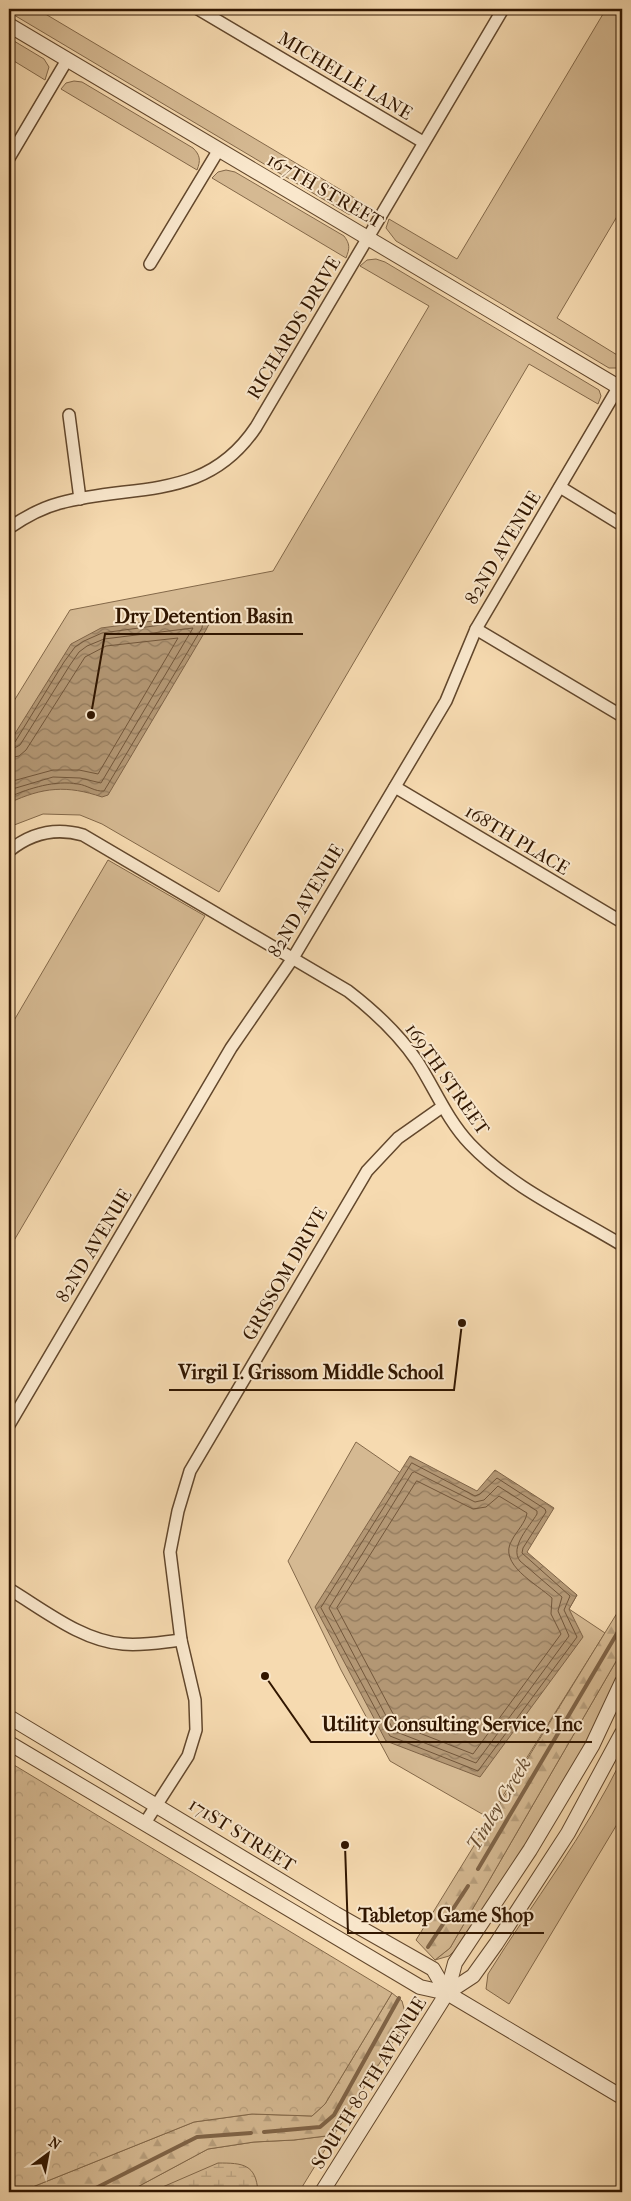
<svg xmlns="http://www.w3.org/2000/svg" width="631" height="2201" viewBox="0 0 631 2201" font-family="'IM FELL French Canon',serif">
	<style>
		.grass { fill: #d5b992; stroke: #836849 }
		.forest { fill: url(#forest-firs); stroke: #836849 }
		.wetland { fill: url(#wetland-marsh); stroke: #836849 }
		.park { fill: url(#park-crowns); stroke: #836849 }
		.water { fill: url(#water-waves); stroke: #7f6346 }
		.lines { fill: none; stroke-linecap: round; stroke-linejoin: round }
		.shore { stroke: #72563a; stroke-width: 1 }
		.stream { stroke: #7f6346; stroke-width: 4 }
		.minor-casing { stroke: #62472c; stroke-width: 14 }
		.tertiary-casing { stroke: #62472c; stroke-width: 16 }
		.minor { stroke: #f9e7cc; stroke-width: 11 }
		.tertiary { stroke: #f9e7cc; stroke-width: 14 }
		.labels { text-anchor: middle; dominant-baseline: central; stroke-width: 4; stroke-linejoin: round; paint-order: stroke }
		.street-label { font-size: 19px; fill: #311600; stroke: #f9e7cc }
		.water-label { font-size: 20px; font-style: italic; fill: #654a2e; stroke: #f9e7cc }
		.leader { fill: none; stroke: #311600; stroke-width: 2 }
		.callout-dot { fill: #311600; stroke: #f9e7cc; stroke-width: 2 }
		.callout-label { font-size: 20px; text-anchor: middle; font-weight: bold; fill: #311600; stroke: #f9e7cc; stroke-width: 4; stroke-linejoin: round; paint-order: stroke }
	</style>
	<defs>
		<pattern id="forest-firs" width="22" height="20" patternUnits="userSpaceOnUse" patternTransform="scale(1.25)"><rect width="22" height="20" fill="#d5b992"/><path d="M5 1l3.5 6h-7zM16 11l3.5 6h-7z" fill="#b79e7c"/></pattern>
		<pattern id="wetland-marsh" width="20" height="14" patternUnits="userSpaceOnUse" patternTransform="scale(1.25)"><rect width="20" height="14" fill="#d5b992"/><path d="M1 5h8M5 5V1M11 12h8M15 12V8" fill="none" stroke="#b79e7c"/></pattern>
		<pattern id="park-crowns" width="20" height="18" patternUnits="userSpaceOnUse" patternTransform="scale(1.25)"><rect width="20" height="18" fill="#d5b992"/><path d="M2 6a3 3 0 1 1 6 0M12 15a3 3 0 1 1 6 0" fill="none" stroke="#b79e7c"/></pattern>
		<pattern id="water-waves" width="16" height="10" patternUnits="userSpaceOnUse" patternTransform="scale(1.25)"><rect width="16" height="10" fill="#b39774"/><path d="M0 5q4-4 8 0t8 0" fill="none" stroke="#927a5d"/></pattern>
	</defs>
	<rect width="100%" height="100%" fill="#f6dab0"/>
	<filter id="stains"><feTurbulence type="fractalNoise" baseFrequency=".004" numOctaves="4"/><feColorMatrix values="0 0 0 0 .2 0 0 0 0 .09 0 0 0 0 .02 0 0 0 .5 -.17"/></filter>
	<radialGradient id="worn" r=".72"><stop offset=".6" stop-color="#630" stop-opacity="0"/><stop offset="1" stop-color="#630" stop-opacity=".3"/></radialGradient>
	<g class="grass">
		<polygon points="9,9 37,9 373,209 362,217 348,214 9,12"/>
		<polygon points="606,9 622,9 622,208 557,318 622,358 622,363 618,368 609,368 396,241 386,228 389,219 457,259"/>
		<polygon points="9,38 44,59 49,67 45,80 9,58"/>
		<path d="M74,81L82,82L193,148C200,155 201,160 197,170L61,89L66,83Z"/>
		<path d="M226,170L235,172L344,236C350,244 350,248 346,258L212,178L218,172Z"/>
		<polygon points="376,259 385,262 599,390 601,396 598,404 529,364 219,892 102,824 80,815 43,814 9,827 9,709 70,610 273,571 429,306 360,266 367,260"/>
		<polygon points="108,860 205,916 9,1249 9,1029"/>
		<polygon points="356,1442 577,1595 569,1609 605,1633 489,1818 390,1761 341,1670 288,1561"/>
		<path d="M622,1651C622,1676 610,1697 599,1719C562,1798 510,1870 461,1944L449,1956L435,1960L450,1948Z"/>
		<path d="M622,1759V1816L509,2004L486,1989L488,1974C533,1902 585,1835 622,1759Z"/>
		<polygon points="334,2135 299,2192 128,2192 208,2149 254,2142 294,2140"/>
	</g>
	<g class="forest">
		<polygon points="622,1605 622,1651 450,1948 435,1960 416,1940"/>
		<polygon points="392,1993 402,2001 407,2020 334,2135 294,2140 254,2142 208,2149 128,2192 20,2192 194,2122 252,2114 312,2116 325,2104"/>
	</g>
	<path class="wetland" d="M218,2163C243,2163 256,2164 258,2192H151Z"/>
	<polygon class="park" points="9,1762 392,1993 325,2104 312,2116 252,2114 194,2122 20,2192 9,2192"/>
	<g class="water">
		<path d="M198,615L205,616L211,620L206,630L108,795L102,797C67,785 43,787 9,803V743L71,644L101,628Z"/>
		<polygon points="410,1456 477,1491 495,1470 554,1508 527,1552 577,1595 569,1609 583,1637 480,1777 386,1741 315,1607"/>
	</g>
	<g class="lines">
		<g class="shore">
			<path d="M9,744L15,742L64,662L75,647L84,641L102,633L198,620L203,621L202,628L104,791C95,792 87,785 78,784C55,780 30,788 9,797"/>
			<polyline points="9,751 20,745 70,665 79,652 87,646 104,639 193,628 101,783 80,778 53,777 9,790"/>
			<polyline points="9,758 19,756 26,750 85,657 106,646 178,638 98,774 79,770 53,770 9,782"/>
			<polygon points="412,1463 475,1496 480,1494 497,1478 545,1509 546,1512 523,1548 522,1553 570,1596 564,1610 577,1637 478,1771 390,1736 321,1608"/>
			<path d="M415,1472L475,1502L484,1500L498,1486L537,1511V1514C530,1526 509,1547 520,1561L562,1597L558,1611L569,1636L476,1763L394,1731L329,1608L412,1473Z"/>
			<path d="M417,1481L473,1509L486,1507L499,1496L527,1513C526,1522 516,1532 512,1540C497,1564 537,1584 552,1598L551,1614L561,1634L473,1754L399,1725L337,1608Z"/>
		</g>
		<g class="stream">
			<polyline points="478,1869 622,1625"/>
			<polyline points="428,1947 468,1886"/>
			<polyline points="264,2132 320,2127 334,2115 399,1998"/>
			<polyline points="88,2192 197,2137 251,2133"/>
		</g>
		<defs>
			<g id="minor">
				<polyline points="198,9 423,142"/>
				<polyline points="9,158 67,60"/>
				<polyline points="150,264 218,151"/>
				<polyline points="69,415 80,499"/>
				<polyline points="560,487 622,525"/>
				<path d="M9,528C25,517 41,508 60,503C135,483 206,502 256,427L503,9"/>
				<polyline points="476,629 622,716"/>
				<polyline points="395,787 622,922"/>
				<path d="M9,851C31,833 55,827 83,835L348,991C374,1011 398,1033 417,1061C435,1089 447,1120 470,1144C512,1188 571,1214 622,1245"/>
				<polyline points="9,1425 231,1048 293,958 446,701 476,629 622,381"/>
				<path d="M9,1589C44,1610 82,1641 123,1644C143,1646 162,1642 181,1640"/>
				<polyline points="145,1823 188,1756 196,1730 195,1700 181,1640 170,1552 178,1511 190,1471 367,1171 398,1138 442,1107"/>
			</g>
			<g id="tertiary">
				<polyline points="9,25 622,389"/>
				<polyline points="9,1717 336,1914 433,1969 447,1993"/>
				<polyline points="9,1743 420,1987 447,1993 622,2097"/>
				<polyline points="447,1993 473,1976 496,1944 568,1833 622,1733"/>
				<polyline points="322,2192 447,1993 455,1963 530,1850 592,1746 622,1682"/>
			</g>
		</defs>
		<use href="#minor" class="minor-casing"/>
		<use href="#tertiary" class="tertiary-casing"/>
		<use href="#minor" class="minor"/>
		<use href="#tertiary" class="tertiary"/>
	</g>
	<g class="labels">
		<g class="street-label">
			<text transform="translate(345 76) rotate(31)">MICHELLE LANE</text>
			<text transform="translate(325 191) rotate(30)">167TH STREET</text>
			<text transform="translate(294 328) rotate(-59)">RICHARDS DRIVE</text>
			<text transform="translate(503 548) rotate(-59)">82ND AVENUE</text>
			<text transform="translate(517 840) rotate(31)">168TH PLACE</text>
			<text transform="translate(306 901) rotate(-59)">82ND AVENUE</text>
			<text transform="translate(447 1079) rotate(55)">169TH STREET</text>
			<text transform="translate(94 1246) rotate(-59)">82ND AVENUE</text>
			<text transform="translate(285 1274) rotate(-60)">GRISSOM DRIVE</text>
			<text transform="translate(242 1835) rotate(32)">171ST STREET</text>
			<text transform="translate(369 2083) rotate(-58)">SOUTH 80TH AVENUE</text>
		</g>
		<g class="water-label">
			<text transform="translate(499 1804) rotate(-59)">Tinley Creek</text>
		</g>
	</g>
	<path class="leader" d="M91 715L105 634H303M462 1323L454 1390H169M265 1676L311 1742H592M345 1845L348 1933H544"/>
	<g class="callout-dot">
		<circle cx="91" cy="715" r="5"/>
		<circle cx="462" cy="1323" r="5"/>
		<circle cx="265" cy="1676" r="5"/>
		<circle cx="345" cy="1845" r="5"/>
	</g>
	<g class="callout-label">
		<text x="204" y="623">Dry Detention Basin</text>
		<text x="311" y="1379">Virgil I. Grissom Middle School</text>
		<text x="452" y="1731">Utility Consulting Service, Inc</text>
		<text x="446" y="1922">Tabletop Game Shop</text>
	</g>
	<rect width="631" height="2201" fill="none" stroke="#f6dab0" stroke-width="30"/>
	<rect x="10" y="10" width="611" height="2181" fill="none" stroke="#311600" stroke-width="2.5"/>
	<rect x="15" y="15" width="601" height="2171" fill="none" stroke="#311600"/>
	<g transform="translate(48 2154) rotate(32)" stroke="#f9e7cc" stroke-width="4" paint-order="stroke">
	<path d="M0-4L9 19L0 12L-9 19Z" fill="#311600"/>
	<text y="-8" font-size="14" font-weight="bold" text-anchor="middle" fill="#311600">N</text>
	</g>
	<rect width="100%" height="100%" filter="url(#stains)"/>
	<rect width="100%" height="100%" fill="url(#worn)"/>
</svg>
